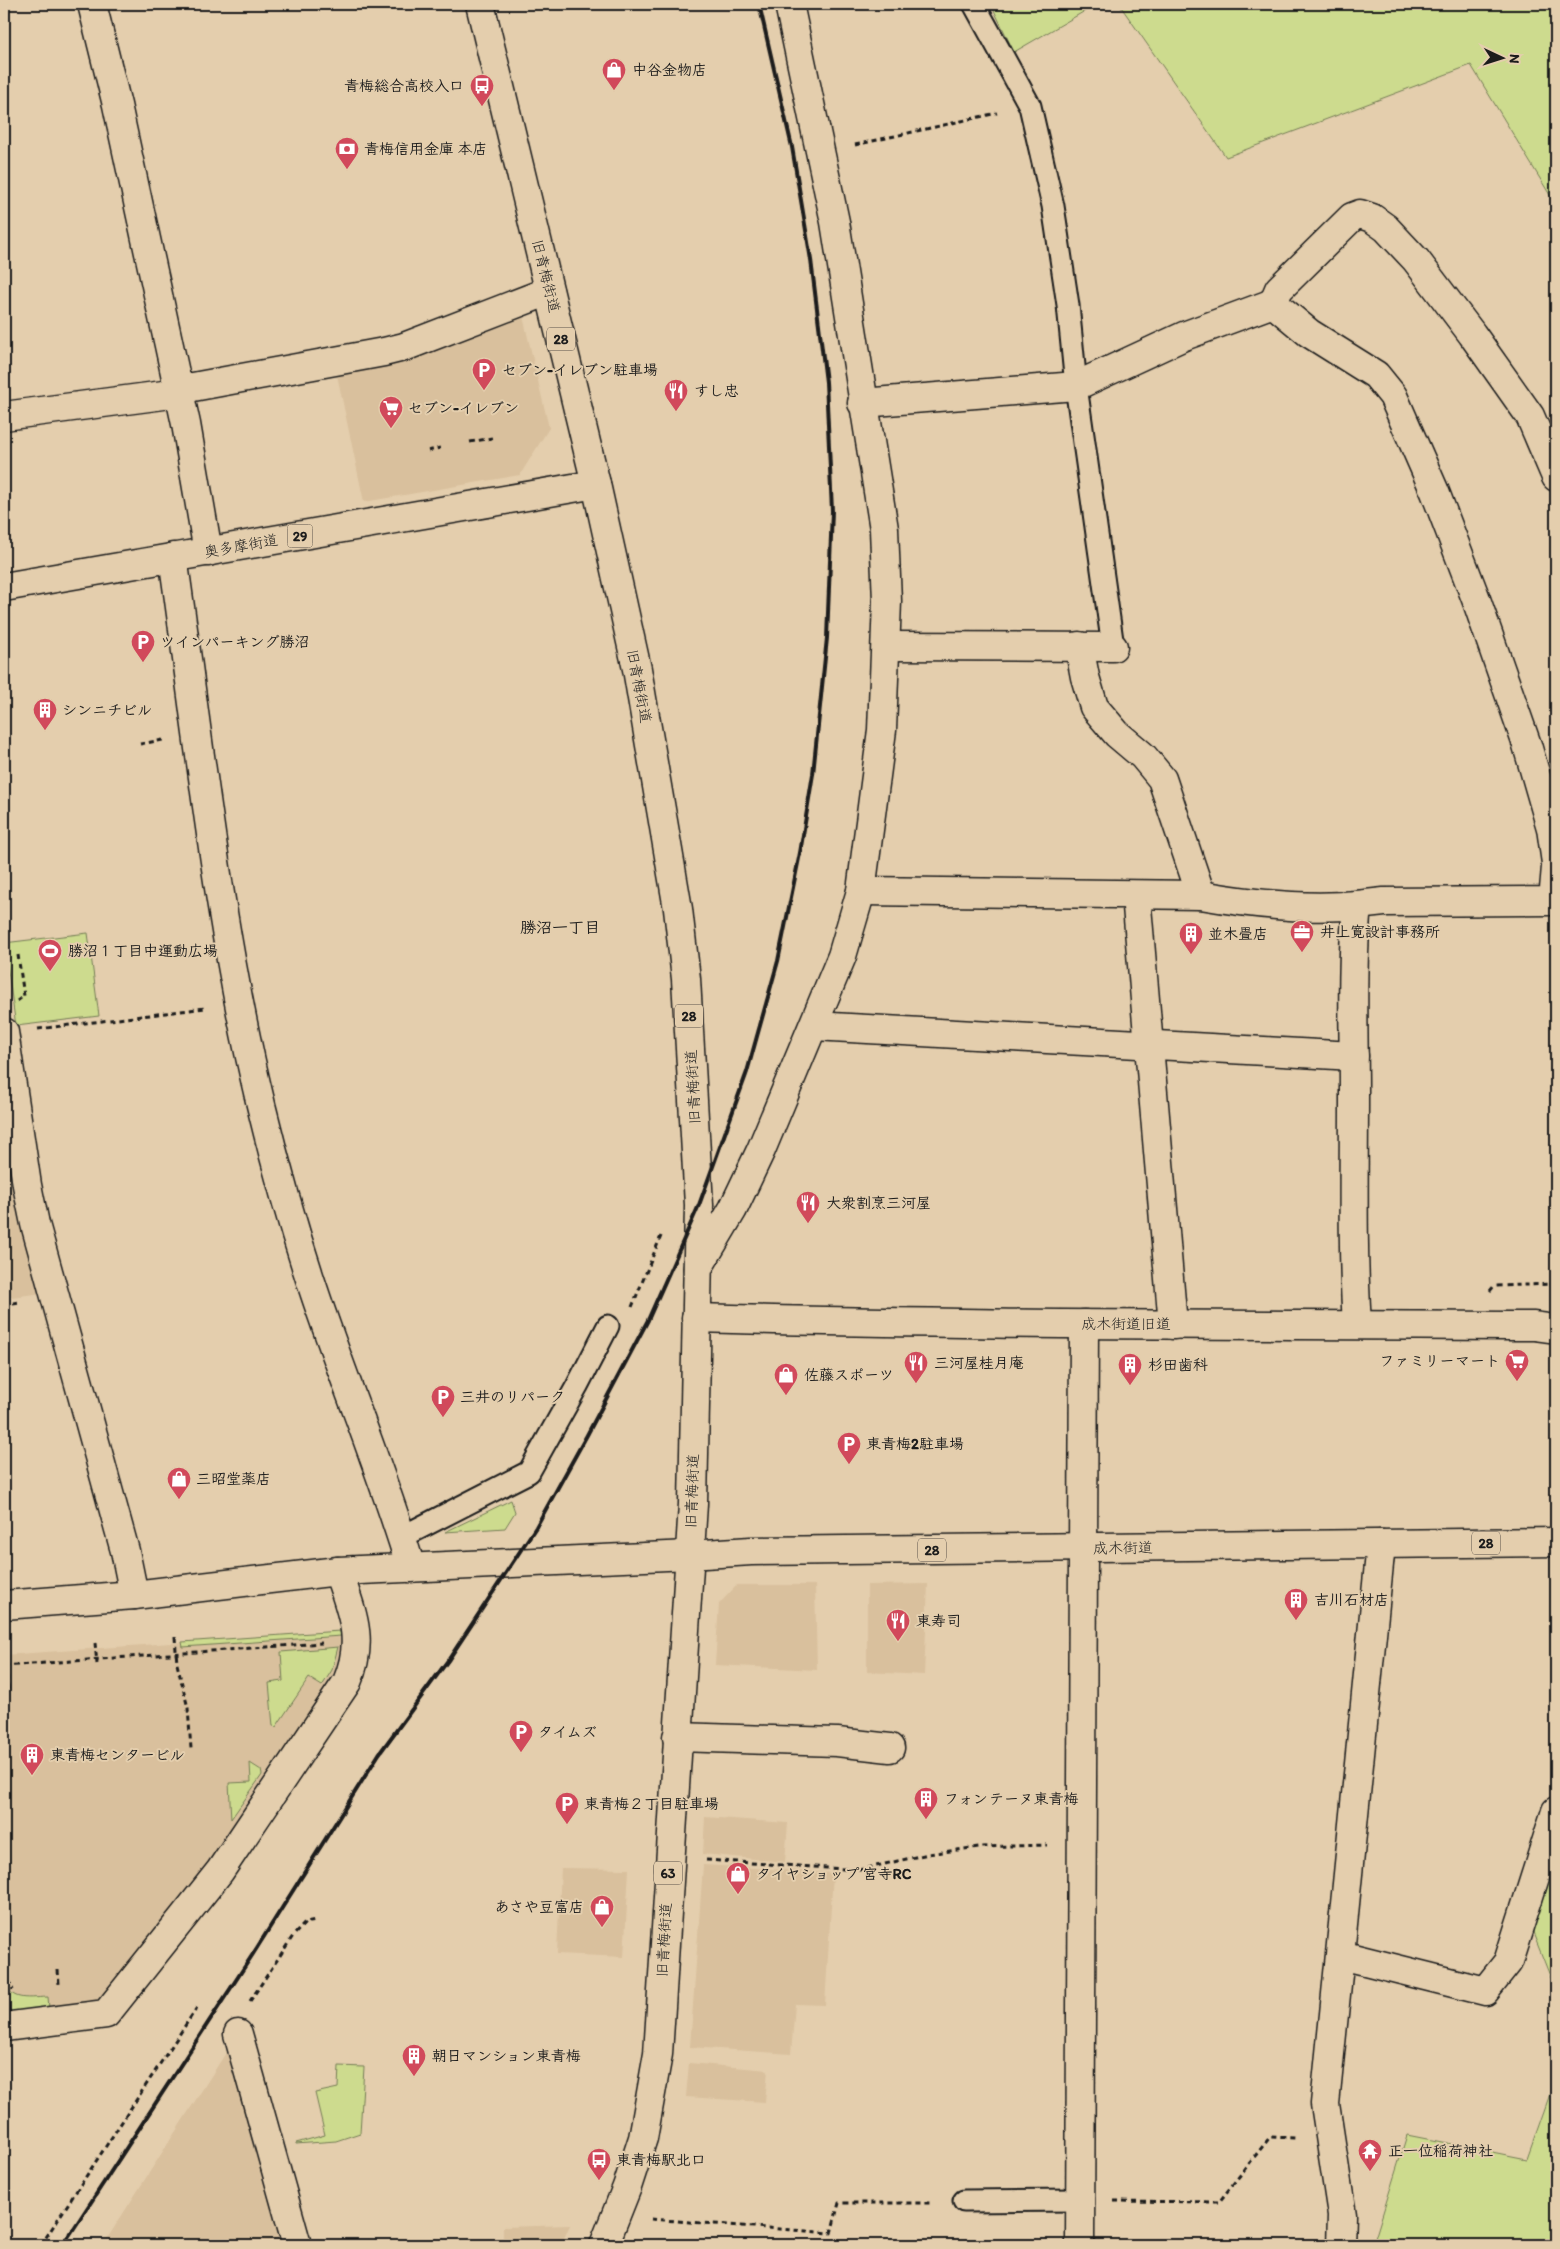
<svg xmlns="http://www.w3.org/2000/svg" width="1560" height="2249" viewBox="0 0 1560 2249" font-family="Itim,'Klee One',sans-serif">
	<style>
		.built { fill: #d9c09d }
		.green { fill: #cddb8e; stroke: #747c55 }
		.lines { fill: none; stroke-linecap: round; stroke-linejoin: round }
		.lane-casing { stroke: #1c1c1c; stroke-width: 25 }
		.street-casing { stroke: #1c1c1c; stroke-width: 31 }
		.secondary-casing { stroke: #1c1c1c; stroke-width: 31 }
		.primary-casing { stroke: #1c1c1c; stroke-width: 31 }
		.path { stroke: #1c1c1c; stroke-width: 3; stroke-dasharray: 5 4; stroke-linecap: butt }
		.lane { stroke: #e4cead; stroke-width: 21 }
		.street { stroke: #e4cead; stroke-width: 28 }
		.secondary { stroke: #e4cead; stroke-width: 28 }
		.primary { stroke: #e4cead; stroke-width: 28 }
		.rail { stroke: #1c1c1c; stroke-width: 4 }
		.labels { text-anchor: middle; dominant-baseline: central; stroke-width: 4; stroke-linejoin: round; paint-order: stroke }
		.shield { fill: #e4cead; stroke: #585148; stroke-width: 1 }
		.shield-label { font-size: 14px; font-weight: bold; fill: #1c1c1c }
		.poi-label { font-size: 15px; font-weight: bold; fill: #1c1c1c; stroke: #e4cead; text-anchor: start }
		.street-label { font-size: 15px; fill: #1c1c1c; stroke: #e4cead }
		.neighbourhood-label { font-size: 16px; font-weight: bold; fill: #1c1c1c; stroke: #e4cead }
	</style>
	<rect width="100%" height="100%" fill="#e4cead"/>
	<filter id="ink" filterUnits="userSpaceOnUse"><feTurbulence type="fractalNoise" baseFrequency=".02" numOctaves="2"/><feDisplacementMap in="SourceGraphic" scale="10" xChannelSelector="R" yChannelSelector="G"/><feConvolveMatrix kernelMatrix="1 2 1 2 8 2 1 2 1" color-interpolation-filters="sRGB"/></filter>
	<g filter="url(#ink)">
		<g class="built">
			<polygon points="522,312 549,428 520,475 364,502 337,375 371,368"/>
			<polygon points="4,1128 12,1178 43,1293 4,1298"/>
			<polygon points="928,1584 924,1675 867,1672 867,1585"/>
			<polygon points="737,1585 815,1585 817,1670 715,1665 719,1604"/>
			<polygon points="340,1631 341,1650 339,1663 324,1692 201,1873 99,2002 4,2013 4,1655"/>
			<polygon points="705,1817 788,1823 785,1862 703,1854"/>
			<polygon points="703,1865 833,1873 825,2005 795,2004 791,2054 690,2047"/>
			<polygon points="561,1868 629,1869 624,1957 557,1954"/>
			<polygon points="229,2048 284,2245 103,2245"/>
			<polygon points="689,2063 768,2070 765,2102 686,2097"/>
			<polygon points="570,2225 561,2245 503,2245 503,2227"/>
		</g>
		<g class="green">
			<polygon points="991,4 1097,4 1014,52"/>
			<polygon points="1119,4 1556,4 1556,205 1471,65 1226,157"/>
			<polygon points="88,933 99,1016 16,1026 4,943"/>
			<polygon points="511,1500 515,1512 505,1528 445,1532"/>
			<polygon points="340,1631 341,1636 183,1647 182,1642"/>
			<polygon points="338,1647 332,1670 322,1686 309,1678 276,1727 273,1726 269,1683 283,1681 281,1652"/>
			<polygon points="250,1763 261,1770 262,1775 231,1819 229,1783 251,1782"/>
			<polygon points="1556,1859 1556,1991 1531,1928"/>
			<path d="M4,1972C6,2003 24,1998 48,1997L49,2008L4,2013Z"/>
			<polygon points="339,2066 364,2067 360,2133 336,2141 296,2144 296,2143 325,2135 315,2093 338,2088"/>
			<polygon points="1556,2077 1556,2245 1373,2245 1407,2135 1527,2159"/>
		</g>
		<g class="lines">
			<defs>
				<g id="lane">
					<polyline points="974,4 1030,106 1053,206 1068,305 1076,386 1113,647"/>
					<polyline points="402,1537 529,1472 577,1386 608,1326"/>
					<polyline points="964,2201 1080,2200"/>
				</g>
				<g id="street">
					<polyline points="92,4 117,105 186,424 208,552"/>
					<polyline points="1273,303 1309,333 1376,375 1393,396 1435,492 1476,599 1527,745 1551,828 1556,863"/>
					<polyline points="862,403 1076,386 1184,336 1273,303 1279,289 1352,217 1360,214 1372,218 1386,228 1416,260 1472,334 1530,416 1556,477"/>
					<polyline points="4,416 179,393 193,387 384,352 404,347 549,291"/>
					<path d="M173,557C199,738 218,927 261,1105C276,1167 294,1231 314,1291C345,1384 383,1474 411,1568"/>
					<polyline points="887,646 1113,647"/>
					<polyline points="1079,646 1085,677 1094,707 1117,734 1143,756 1162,779 1201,895"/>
					<path d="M861,891L1201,895C1252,904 1306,910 1357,905"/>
					<polyline points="1136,895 1173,1325"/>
					<polyline points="814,1026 1354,1056"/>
					<polyline points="4,1032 27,1185 35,1224 125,1551 134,1595"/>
					<polyline points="698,1268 733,1209 761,1150 842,956 861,891 882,730 887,601 884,529 835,222 789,4"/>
					<path d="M696,1318C975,1326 1254,1324 1534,1326L1556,1329"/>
					<path d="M1357,1324C1352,1248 1354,1171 1354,1095C1354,1032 1351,968 1357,905L1384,902L1553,901L1556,867"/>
					<polyline points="677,1737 837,1742 890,1748"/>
					<polyline points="1341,1955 1485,1991 1508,1962 1556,1811"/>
					<path d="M4,2027L106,2014L220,1871L347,1682C365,1640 352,1613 338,1571"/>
					<polyline points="238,2034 297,2245"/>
					<polyline points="1080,2245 1084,1324"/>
					<polyline points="1341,2245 1342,2215 1325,2104 1381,1544"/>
				</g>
				<polyline id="secondary" points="4,1605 134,1595 338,1571 689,1555"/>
				<g id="primary">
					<polyline points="480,4 596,484 637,669 678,909 686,979 699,1205 693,1504 658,2054 643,2138 627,2187 604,2245"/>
					<polyline points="4,587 596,484"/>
					<polyline points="689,1555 751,1551 1556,1542"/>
				</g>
			</defs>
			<use href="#lane" class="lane-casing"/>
			<use href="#street" class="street-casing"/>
			<use href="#secondary" class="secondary-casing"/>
			<use href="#primary" class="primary-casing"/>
			<g class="path">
				<polyline points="855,145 997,113"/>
				<polyline points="470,442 492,438"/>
				<polyline points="428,451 440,448"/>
				<polyline points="140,744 163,740"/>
				<polyline points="17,1001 24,996 18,955"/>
				<polyline points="38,1029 205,1008"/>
				<polyline points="1490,1291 1494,1286 1556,1284"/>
				<polyline points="4,1304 21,1302"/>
				<polyline points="632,1307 661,1236"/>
				<polyline points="175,1637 177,1664 188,1708 191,1749"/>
				<polyline points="95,1643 97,1664"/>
				<polyline points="5,1649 8,1689 5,1696"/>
				<polyline points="4,1666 322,1643"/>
				<polyline points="706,1860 859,1870 928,1854 979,1847 1047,1845"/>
				<polyline points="4,1935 8,1978 13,1990"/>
				<polyline points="58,1970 59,1984"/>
				<polyline points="250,2001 293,1936 305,1923 316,1921"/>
				<polyline points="1114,2201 1219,2202 1270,2137 1296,2138"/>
				<polyline points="651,2219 831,2233 839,2203 933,2203"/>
				<polyline points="41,2245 198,2006"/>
			</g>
			<use href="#lane" class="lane"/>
			<use href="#street" class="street"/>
			<use href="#secondary" class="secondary"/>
			<use href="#primary" class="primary"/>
			<polyline class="rail" points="63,2245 253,1954 379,1754 449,1659 536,1527 587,1435 648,1320 699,1205 747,1072 778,961 800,853 813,774 827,638 832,511 826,382 811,260 792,147 759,4"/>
		</g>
	</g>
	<defs>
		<symbol id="shop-pin" viewBox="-11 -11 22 30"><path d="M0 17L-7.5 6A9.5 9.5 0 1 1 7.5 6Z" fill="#d1495b" stroke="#e4cead"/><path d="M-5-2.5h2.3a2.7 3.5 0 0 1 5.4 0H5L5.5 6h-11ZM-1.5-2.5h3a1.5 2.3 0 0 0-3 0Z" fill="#fff"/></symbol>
		<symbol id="bus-pin" viewBox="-11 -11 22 30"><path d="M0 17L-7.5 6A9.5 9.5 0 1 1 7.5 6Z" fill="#d1495b" stroke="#e4cead"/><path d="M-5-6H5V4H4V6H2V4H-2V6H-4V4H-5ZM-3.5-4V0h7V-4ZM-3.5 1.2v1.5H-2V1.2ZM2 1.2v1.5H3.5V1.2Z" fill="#fff"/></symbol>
		<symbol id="bank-pin" viewBox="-11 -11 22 30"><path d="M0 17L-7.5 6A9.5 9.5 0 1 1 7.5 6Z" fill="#d1495b" stroke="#e4cead"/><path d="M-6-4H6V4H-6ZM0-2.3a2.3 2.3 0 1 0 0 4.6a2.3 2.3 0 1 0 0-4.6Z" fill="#fff"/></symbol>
		<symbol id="parking-pin" viewBox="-11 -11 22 30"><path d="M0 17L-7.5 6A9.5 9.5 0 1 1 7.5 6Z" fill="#d1495b" stroke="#e4cead"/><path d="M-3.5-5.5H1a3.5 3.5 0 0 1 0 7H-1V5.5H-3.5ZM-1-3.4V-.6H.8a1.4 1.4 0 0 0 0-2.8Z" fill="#fff"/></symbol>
		<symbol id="restaurant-pin" viewBox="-11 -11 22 30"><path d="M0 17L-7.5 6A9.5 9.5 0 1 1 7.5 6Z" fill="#d1495b" stroke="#e4cead"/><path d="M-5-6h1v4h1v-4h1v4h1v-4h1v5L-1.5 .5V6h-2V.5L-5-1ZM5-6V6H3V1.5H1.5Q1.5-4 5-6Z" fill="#fff"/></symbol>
		<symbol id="supermarket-pin" viewBox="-11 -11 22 30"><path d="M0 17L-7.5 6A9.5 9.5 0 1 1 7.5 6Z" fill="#d1495b" stroke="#e4cead"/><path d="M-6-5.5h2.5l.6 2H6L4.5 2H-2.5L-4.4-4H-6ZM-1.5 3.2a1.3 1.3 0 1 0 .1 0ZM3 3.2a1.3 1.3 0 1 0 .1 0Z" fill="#fff"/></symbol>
		<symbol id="building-pin" viewBox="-11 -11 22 30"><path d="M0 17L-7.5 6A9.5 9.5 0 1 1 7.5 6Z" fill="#d1495b" stroke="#e4cead"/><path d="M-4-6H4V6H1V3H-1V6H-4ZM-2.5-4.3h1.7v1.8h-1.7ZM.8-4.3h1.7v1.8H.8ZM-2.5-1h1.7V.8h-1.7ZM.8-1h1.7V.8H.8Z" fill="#fff"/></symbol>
		<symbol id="office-pin" viewBox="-11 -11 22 30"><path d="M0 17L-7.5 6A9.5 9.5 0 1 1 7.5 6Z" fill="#d1495b" stroke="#e4cead"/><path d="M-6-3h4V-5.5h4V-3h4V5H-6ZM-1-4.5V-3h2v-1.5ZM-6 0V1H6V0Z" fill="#fff"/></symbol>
		<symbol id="stadium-pin" viewBox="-11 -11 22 30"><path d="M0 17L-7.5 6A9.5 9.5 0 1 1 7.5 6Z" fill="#d1495b" stroke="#e4cead"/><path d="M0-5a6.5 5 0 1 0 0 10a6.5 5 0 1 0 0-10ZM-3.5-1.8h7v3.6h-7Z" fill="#fff"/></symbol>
		<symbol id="temple-pin" viewBox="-11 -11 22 30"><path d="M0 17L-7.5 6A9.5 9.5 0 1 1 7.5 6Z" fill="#d1495b" stroke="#e4cead"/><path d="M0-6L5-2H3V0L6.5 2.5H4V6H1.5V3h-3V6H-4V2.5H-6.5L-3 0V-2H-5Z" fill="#fff"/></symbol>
	</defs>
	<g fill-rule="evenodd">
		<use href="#shop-pin" x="600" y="56" width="28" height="38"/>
		<use href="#bus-pin" x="468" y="72" width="28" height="38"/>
		<use href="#bank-pin" x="333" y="135" width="28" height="38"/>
		<use href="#parking-pin" x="470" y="356" width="28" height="38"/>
		<use href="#restaurant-pin" x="662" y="377" width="28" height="38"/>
		<use href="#supermarket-pin" x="377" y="394" width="28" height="38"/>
		<use href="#parking-pin" x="129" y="628" width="28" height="38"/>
		<use href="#building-pin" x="31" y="696" width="28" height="38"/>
		<use href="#office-pin" x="1288" y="918" width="28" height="38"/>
		<use href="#building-pin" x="1177" y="920" width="28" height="38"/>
		<use href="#stadium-pin" x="36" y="937" width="28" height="38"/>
		<use href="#restaurant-pin" x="794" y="1189" width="28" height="38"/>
		<use href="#supermarket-pin" x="1503" y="1347" width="28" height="38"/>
		<use href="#restaurant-pin" x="902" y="1349" width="28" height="38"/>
		<use href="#building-pin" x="1116" y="1351" width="28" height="38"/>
		<use href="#shop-pin" x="772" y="1361" width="28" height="38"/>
		<use href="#parking-pin" x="429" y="1383" width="28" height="38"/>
		<use href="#parking-pin" x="835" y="1430" width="28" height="38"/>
		<use href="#shop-pin" x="165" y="1465" width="28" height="38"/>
		<use href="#building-pin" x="1282" y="1586" width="28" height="38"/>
		<use href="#restaurant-pin" x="884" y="1607" width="28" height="38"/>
		<use href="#parking-pin" x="507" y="1718" width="28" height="38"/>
		<use href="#building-pin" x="18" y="1741" width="28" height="38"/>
		<use href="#building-pin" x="912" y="1785" width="28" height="38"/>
		<use href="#parking-pin" x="553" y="1790" width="28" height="38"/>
		<use href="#shop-pin" x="724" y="1860" width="28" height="38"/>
		<use href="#shop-pin" x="588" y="1893" width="28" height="38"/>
		<use href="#building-pin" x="400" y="2042" width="28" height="38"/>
		<use href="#temple-pin" x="1356" y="2137" width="28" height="38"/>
		<use href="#bus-pin" x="585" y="2146" width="28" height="38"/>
	</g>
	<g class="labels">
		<g class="shield">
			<rect x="547" y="327.5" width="28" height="23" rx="4"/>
			<rect x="287.5" y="524.5" width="25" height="23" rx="4"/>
			<rect x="675" y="1004.5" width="28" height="23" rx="4"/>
			<rect x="1472" y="1531.5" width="28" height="23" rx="4"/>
			<rect x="918" y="1538.5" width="28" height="23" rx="4"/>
			<rect x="654" y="1861.5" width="28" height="23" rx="4"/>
		</g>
		<g class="shield-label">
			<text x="561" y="339">28</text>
			<text x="300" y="536">29</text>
			<text x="689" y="1016">28</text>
			<text x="1486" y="1543">28</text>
			<text x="932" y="1550">28</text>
			<text x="668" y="1873">63</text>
		</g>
		<g class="poi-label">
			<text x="632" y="70">中谷金物店</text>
			<text x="464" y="86" text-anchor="end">青梅総合高校入口</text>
			<text x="364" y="149">青梅信用金庫 本店</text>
			<text x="502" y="370">セブン-イレブン駐車場</text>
			<text x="694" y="391">すし忠</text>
			<text x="408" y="408">セブン-イレブン</text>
			<text x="160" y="642">ツインパーキング勝沼</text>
			<text x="62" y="710">シンニチビル</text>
			<text x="1320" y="932">井上寛設計事務所</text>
			<text x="1208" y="934">並木畳店</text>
			<text x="68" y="951">勝沼１丁目中運動広場</text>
			<text x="826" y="1203">大衆割烹三河屋</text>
			<text x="1500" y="1361" text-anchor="end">ファミリーマート</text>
			<text x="934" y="1363">三河屋桂月庵</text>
			<text x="1148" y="1365">杉田歯科</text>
			<text x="804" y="1375">佐藤スポーツ</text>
			<text x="460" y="1397">三井のリパーク</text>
			<text x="866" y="1444">東青梅2駐車場</text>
			<text x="196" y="1479">三昭堂薬店</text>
			<text x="1314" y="1600">吉川石材店</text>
			<text x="916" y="1621">東寿司</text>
			<text x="538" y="1732">タイムズ</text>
			<text x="50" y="1755">東青梅センタービル</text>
			<text x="944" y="1799">フォンテーヌ東青梅</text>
			<text x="584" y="1804">東青梅２丁目駐車場</text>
			<text x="756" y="1874">タイヤショップ 宮寺RC</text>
			<text x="584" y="1907" text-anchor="end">あさや豆富店</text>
			<text x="432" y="2056">朝日マンション東青梅</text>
			<text x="1388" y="2151">正一位稲荷神社</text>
			<text x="616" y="2160">東青梅駅北口</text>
		</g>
		<g class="street-label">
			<text transform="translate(546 276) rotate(76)">旧青梅街道</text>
			<text transform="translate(241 546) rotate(-10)">奥多摩街道</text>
			<text transform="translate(639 686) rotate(79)">旧青梅街道</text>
			<text transform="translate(693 1087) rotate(-93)">旧青梅街道</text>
			<text x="1126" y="1324">成木街道旧道</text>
			<text transform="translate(692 1491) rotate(-88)">旧青梅街道</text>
			<text transform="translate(1123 1548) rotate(-1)">成木街道</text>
			<text transform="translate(664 1940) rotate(-87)">旧青梅街道</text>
		</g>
		<g class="neighbourhood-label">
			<text x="560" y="927">勝沼一丁目</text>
		</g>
	</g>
	<rect width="1560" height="2249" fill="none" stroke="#e4cead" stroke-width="20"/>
	<rect x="10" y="10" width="1540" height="2229" fill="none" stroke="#1c1c1c" stroke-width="2" filter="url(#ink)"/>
	<g transform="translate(1502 58) rotate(94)" stroke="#e4cead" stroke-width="4" paint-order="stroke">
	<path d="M0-4L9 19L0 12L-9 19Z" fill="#1c1c1c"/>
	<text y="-8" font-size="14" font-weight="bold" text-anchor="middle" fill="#1c1c1c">N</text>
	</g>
</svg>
